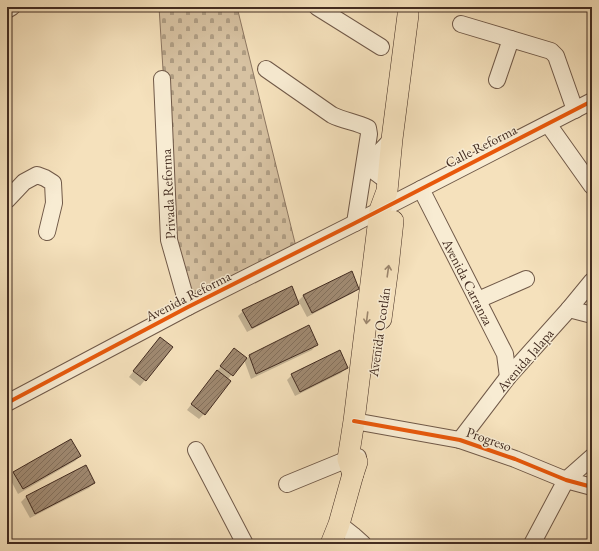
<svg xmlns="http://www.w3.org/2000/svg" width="599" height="551" viewBox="0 0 599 551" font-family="'EB Garamond',serif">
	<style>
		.cemetery { fill: url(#cemetery-stones); stroke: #8d7762 }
		.shadow { fill: #0003 }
		.building { fill: url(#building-hatch); stroke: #432c21 }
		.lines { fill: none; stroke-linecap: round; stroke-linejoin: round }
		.minor-casing { stroke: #705948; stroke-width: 18 }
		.major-casing { stroke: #432c21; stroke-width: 22 }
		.minor { stroke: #f8ecd3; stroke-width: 16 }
		.major { stroke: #f5e1bc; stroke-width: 21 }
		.cycleway-casing { stroke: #f8ecd3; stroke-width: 6 }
		.cycleway { stroke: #e8590c; stroke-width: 4 }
		.oneway { stroke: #9c866e }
		.labels { text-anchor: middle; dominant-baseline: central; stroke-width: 3; stroke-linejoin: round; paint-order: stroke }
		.street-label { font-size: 14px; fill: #432c21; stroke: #f8ecd3 }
	</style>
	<defs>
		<pattern id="cemetery-stones" width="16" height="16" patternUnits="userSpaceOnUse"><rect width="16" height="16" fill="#d7c2a2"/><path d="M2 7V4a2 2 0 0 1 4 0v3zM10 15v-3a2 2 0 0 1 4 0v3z" fill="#b09e84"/></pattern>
		<pattern id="building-hatch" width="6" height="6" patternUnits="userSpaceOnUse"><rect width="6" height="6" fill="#a08a72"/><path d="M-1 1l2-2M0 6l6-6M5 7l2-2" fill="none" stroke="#84715d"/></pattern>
	</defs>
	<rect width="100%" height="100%" fill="#f5e1bc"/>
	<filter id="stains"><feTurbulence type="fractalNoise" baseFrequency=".005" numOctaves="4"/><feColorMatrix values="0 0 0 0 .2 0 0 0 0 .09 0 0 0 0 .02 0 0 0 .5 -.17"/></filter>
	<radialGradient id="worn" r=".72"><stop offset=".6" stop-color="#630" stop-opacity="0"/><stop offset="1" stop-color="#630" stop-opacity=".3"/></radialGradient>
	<polygon class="cemetery" points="159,7 237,7 296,247 190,301 174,242"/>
	<g class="shadow">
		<polygon points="351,272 358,288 353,293 307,317 299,302 293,308 247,332 238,316 243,311 297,302 303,296"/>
		<polygon points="308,326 316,345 312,350 251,379 244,360 228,379 230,381 204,414 199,419 187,410 234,349 247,359 249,356"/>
		<polygon points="155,344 171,348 140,386 129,377"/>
		<polygon points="346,368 341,373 295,396 287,380 292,375"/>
		<polygon points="80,456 75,461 18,494 9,477 14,472"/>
		<polygon points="85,467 94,483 89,488 30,518 21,502 26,497"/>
	</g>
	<g class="building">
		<polygon points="352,271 359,289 312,313 303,295"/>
		<polygon points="292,286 299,304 252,328 242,310"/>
		<polygon points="309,325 318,345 256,374 249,355"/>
		<polygon points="160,337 173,347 146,381 133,371"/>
		<polygon points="234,348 247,358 233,376 220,366"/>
		<polygon points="340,350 348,368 300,392 291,374"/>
		<polygon points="217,370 231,381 205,415 191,404"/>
		<polygon points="71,439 81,456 23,489 13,472"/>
		<polygon points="86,465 95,483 35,514 26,496"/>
	</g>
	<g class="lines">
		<defs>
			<g id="minor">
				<polyline points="317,7 381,47"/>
				<polyline points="7,10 12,7"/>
				<polyline points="461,24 551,51 556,56 575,110"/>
				<path d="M266,69L332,115C344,121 357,122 368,128L369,134L355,223"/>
				<polyline points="162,79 169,240 188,307"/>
				<polyline points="497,80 511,39"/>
				<polyline points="548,124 592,186"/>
				<polyline points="387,181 371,169 375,157 392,139"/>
				<polyline points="421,189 505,354 508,377"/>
				<polyline points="7,200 24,182 37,175 45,178 53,183 54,203 47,232"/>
				<polyline points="478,300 526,279"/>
				<polyline points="569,309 592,315"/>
				<polyline points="7,403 188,307 355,223 592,101"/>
				<polyline points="354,421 460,440 515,459 566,480 592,487"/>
				<polyline points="460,440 508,377 569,309 592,281"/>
				<polyline points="196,450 245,544"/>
				<polyline points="287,484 348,459 358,457"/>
				<polyline points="339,524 353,535 363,544"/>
				<polyline points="532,544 566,480 592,457"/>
			</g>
			<g id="major">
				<polyline points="381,319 388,267 393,221"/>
				<polyline points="353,474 348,459 354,421 380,210 387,191 392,139 408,15 408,7"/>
				<polyline points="331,544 339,524 353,474 357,462"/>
			</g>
		</defs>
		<use href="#minor" class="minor-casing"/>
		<use href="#major" class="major-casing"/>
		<use href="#minor" class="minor"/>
		<use href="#major" class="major"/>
		<defs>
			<g id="cycleway">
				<polyline points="7,403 188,307 355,223 592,101"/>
				<polyline points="354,421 460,440 515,459 566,480 592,487"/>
			</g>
		</defs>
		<use href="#cycleway" class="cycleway-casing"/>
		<use href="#cycleway" class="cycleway"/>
	</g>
	<defs><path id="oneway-shaft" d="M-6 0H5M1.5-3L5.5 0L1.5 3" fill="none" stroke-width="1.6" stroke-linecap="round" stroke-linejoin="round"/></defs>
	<g class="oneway">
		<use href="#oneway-shaft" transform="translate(388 271) rotate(-82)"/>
		<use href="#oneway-shaft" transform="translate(367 318) rotate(97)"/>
	</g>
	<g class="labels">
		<g class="street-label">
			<text transform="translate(481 146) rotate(-27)">Calle Reforma</text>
			<text transform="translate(168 194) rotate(-93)">Privada Reforma</text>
			<text transform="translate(468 282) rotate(63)">Avenida Carranza</text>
			<text transform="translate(188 296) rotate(-27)">Avenida Reforma</text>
			<text transform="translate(379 332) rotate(-82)">Avenida Ocotlán</text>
			<text transform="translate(525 360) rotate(-49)">Avenida Jalapa</text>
			<text transform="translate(489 439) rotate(19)">Progreso</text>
		</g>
	</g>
	<rect width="599" height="551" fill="none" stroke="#f5e1bc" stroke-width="24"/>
	<rect x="8" y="8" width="583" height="535" fill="none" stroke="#432c21" stroke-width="2"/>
	<rect x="12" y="12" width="575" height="527" fill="none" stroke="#432c21"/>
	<rect width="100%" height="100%" filter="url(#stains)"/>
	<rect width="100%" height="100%" fill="url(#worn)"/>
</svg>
